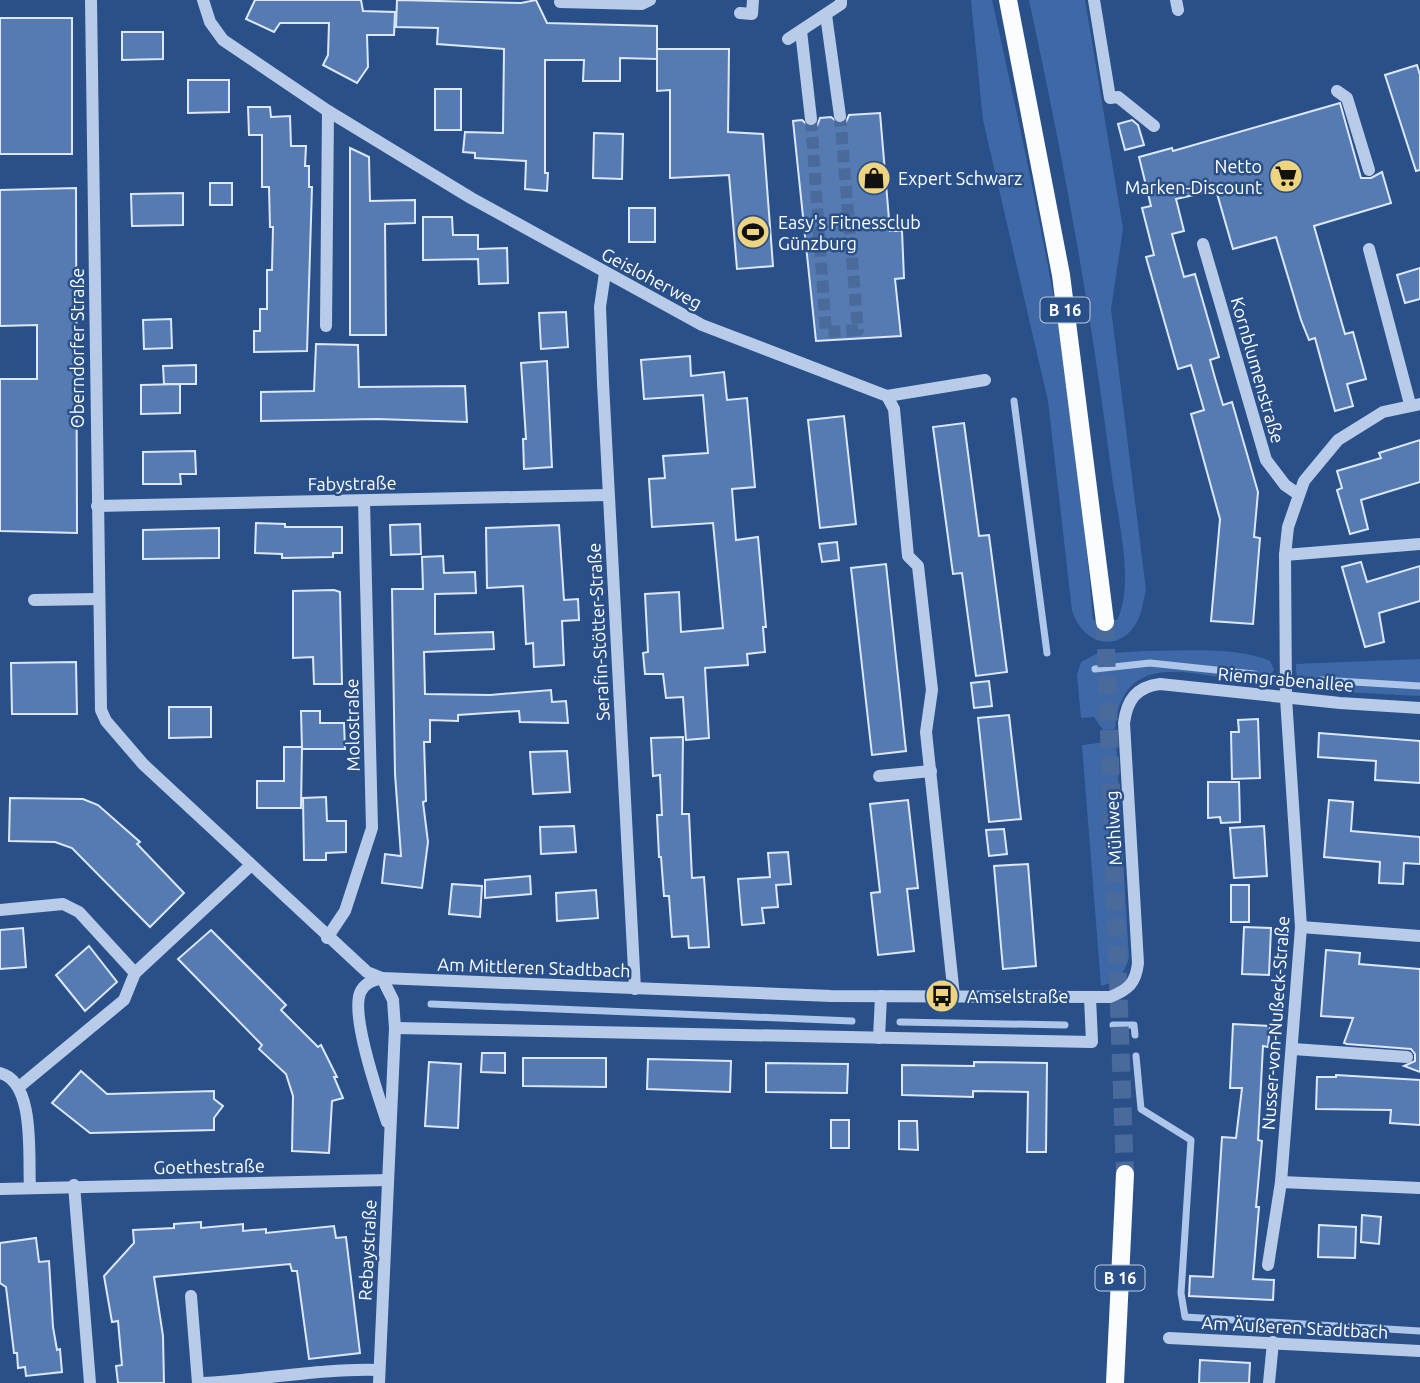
<svg xmlns="http://www.w3.org/2000/svg" width="1420" height="1383" viewBox="0 0 1420 1383" font-family="Ubuntu,sans-serif">
	<style>
		.grass { fill: #3f69a6 }
		.lines { fill: none; stroke-linecap: round; stroke-linejoin: round }
		.stream { stroke: #adc6e9; stroke-width: 7 }
		.building { fill: #567bb2; stroke: #dce7f7; stroke-width: 2 }
		.minor-tunnel { stroke: #4a6a9c; stroke-width: 12; stroke-dasharray: 12 6; stroke-linecap: butt }
		.major-tunnel { stroke: #4a6a9c; stroke-width: 18; stroke-dasharray: 18 9; stroke-linecap: butt }
		.minor { stroke: #b8cce9; stroke-width: 12 }
		.major { stroke: #fafcfe; stroke-width: 18 }
		.labels { text-anchor: middle; dominant-baseline: central; stroke-width: 5; stroke-linejoin: round; paint-order: stroke }
		.shield { fill: #2a508a; stroke: #bfcadc; stroke-width: 2 }
		.shield-label { font-size: 16px; font-weight: bold; fill: #fff }
		.poi-label { font-size: 18px; fill: #fff; stroke: #2a508a; text-anchor: start }
		.street-label { font-size: 18px; fill: #fff; stroke: #2a508a }
	</style>
	<rect width="100%" height="100%" fill="#2a508a"/>
	<g class="grass">
		<path d="M971,0H992C1018,118 1044,236 1064,355C1078,443 1085,532 1093,620H1117C1136,583 1116,511 1111,469C1091,311 1063,156 1029,0H1085L1123,229L1111,309L1146,590C1143,600 1142,613 1137,622C1118,655 1082,644 1072,610L1048,401L983,120Z"/>
		<path d="M1144,651C1180,651 1237,646 1270,661L1274,670L1266,681L1258,684C1199,676 1122,645 1115,729L1103,730L1094,717L1081,718L1077,675L1081,662L1096,654Z"/>
		<path d="M1420,659V696L1306,690C1297,683 1296,675 1296,664Z"/>
		<path d="M1116,741L1129,958C1123,975 1119,981 1101,986L1082,745Z"/>
	</g>
	<g class="lines">
		<g class="stream">
			<polyline points="1014,401 1047,653"/>
			<polyline points="1095,669 1150,663 1254,674"/>
			<polyline points="1321,680 1420,686"/>
			<polyline points="431,1004 852,1021"/>
			<polyline points="900,1022 1065,1025"/>
			<polyline points="1113,1025 1134,1025 1135,1035"/>
			<polyline points="1136,1056 1141,1109 1191,1140 1181,1293 1185,1317 1420,1331"/>
		</g>
	</g>
	<g class="building">
		<polygon points="255,0 361,0 363,11 395,12 394,35 367,35 368,67 357,83 323,65 328,55 329,23 280,23 274,32 246,19"/>
		<polygon points="397,0 521,3 536,0 547,23 657,26 657,59 620,58 620,81 583,81 584,60 545,60 545,173 548,173 547,191 525,189 526,161 475,158 475,153 463,152 465,132 503,133 504,49 437,44 438,28 396,27"/>
		<rect x="0" y="18" width="72" height="136"/>
		<polygon points="122,32 163,32 163,59 122,60"/>
		<polygon points="657,49 729,49 728,132 763,134 773,266 737,269 729,175 670,178 670,90 657,91"/>
		<polygon points="1417,65 1420,75 1420,170 1416,171 1385,75"/>
		<polygon points="188,80 229,80 229,112 188,113"/>
		<rect x="435" y="89" width="26" height="41"/>
		<polygon points="1340,103 1361,178 1371,178 1382,172 1391,203 1314,226 1345,334 1353,332 1366,379 1347,384 1353,406 1335,411 1315,338 1309,340 1301,320 1276,237 1233,249 1216,190 1176,199 1184,231 1172,234 1184,277 1195,274 1219,357 1210,360 1215,378 1223,405 1232,402 1258,492 1254,537 1260,538 1253,624 1211,621 1220,519 1191,414 1204,410 1191,365 1178,369 1146,257 1154,255 1142,208 1151,206 1139,157 1172,148 1173,151"/>
		<polygon points="248,107 270,107 271,117 290,116 291,146 306,146 305,166 309,166 309,187 312,187 307,351 254,352 254,331 260,331 260,309 267,309 267,270 272,270 273,227 270,227 269,187 262,187 262,135 249,135"/>
		<polygon points="880,113 890,231 902,231 904,278 895,279 901,336 816,341 793,121 802,120 811,128 817,126 820,118 831,117 841,125 846,122 849,115"/>
		<polygon points="1132,120 1138,125 1144,145 1125,150 1118,124"/>
		<polygon points="594,133 623,134 622,179 593,178"/>
		<polygon points="350,148 369,157 370,201 415,200 415,223 385,224 386,335 350,335"/>
		<rect x="210" y="183" width="22" height="22"/>
		<polygon points="76,188 77,533 0,531 0,379 37,379 37,325 0,326 0,190"/>
		<polygon points="183,193 183,225 132,226 131,194"/>
		<rect x="629" y="208" width="26" height="34"/>
		<polygon points="423,217 452,217 453,235 478,235 478,249 507,248 508,283 479,284 478,259 423,260"/>
		<polygon points="1420,268 1420,299 1405,303 1397,275"/>
		<polygon points="566,312 568,347 541,349 539,313"/>
		<polygon points="171,319 172,348 144,349 143,320"/>
		<polygon points="316,344 358,345 359,387 465,386 467,422 377,419 261,421 261,392 314,391"/>
		<polygon points="690,356 691,376 724,372 727,400 747,398 755,487 732,489 736,540 758,537 766,627 763,627 765,652 747,654 748,665 705,668 709,738 686,740 683,697 666,698 663,674 645,674 643,653 648,652 645,594 679,592 681,632 723,628 713,523 652,527 649,479 665,478 663,456 708,453 703,395 644,399 641,360"/>
		<polygon points="547,361 552,467 524,469 523,439 526,439 521,363"/>
		<polygon points="196,365 196,384 164,384 163,366"/>
		<polygon points="180,384 180,413 141,414 141,385"/>
		<polygon points="844,416 856,524 820,528 808,420"/>
		<polygon points="964,423 979,536 989,535 1007,672 976,676 962,573 953,574 933,427"/>
		<polygon points="1420,440 1420,482 1361,500 1368,529 1350,534 1337,490 1342,488 1337,471 1381,458 1379,453"/>
		<polygon points="195,451 196,474 180,474 181,484 143,484 143,452"/>
		<polygon points="256,523 285,524 285,527 342,527 342,553 333,553 333,557 282,558 282,554 255,553"/>
		<polygon points="420,524 421,554 391,555 390,525"/>
		<polygon points="559,525 564,600 578,599 579,620 562,621 564,665 534,667 533,643 526,644 523,586 487,588 486,528"/>
		<polygon points="219,528 219,558 143,559 143,530"/>
		<polygon points="837,542 839,560 822,562 819,544"/>
		<polygon points="443,556 444,573 475,572 476,593 435,594 435,634 493,632 494,649 424,652 425,694 490,695 551,690 552,702 566,701 568,723 520,722 519,711 458,715 458,721 430,720 430,742 424,742 426,801 423,802 428,842 422,888 382,883 385,854 401,856 395,774 392,589 423,589 422,557"/>
		<polygon points="1361,562 1367,582 1420,566 1420,601 1379,613 1384,642 1365,647 1342,567"/>
		<polygon points="886,564 906,751 872,755 851,568"/>
		<polygon points="334,590 340,592 342,684 314,684 313,657 293,658 293,591"/>
		<polygon points="76,662 77,714 12,714 11,663"/>
		<polygon points="989,681 992,706 974,708 971,683"/>
		<polygon points="169,707 211,707 211,737 169,738"/>
		<polygon points="301,711 320,711 320,723 344,723 345,749 302,749"/>
		<polygon points="1009,715 1021,819 989,822 978,718"/>
		<polygon points="1258,719 1260,778 1232,779 1231,732 1239,732 1238,720"/>
		<polygon points="1319,733 1420,741 1420,783 1375,780 1376,761 1318,757"/>
		<polygon points="683,737 682,814 689,814 692,878 704,877 709,947 689,948 688,936 672,937 669,896 664,896 661,857 659,857 657,815 662,815 660,775 653,776 651,738"/>
		<polygon points="284,747 302,747 301,808 257,808 257,781 284,781"/>
		<polygon points="567,751 570,792 533,794 530,752"/>
		<polygon points="1208,782 1239,782 1240,822 1221,823 1220,817 1208,818"/>
		<polygon points="326,797 327,821 346,821 346,852 326,853 326,860 304,860 303,798"/>
		<polygon points="10,798 83,799 98,805 140,842 137,844 184,893 150,927 72,848 55,842 9,841"/>
		<polygon points="908,800 918,888 907,889 914,951 878,955 871,893 880,892 870,804"/>
		<polygon points="1329,800 1353,802 1351,831 1420,837 1420,864 1404,863 1403,884 1379,883 1380,862 1324,857"/>
		<polygon points="574,826 576,852 541,854 540,827"/>
		<polygon points="1264,826 1267,876 1234,878 1230,828"/>
		<polygon points="1004,829 1007,854 989,856 986,830"/>
		<polygon points="788,852 791,884 776,885 778,907 762,908 764,923 742,925 738,879 770,877 768,853"/>
		<polygon points="1028,864 1036,966 1003,969 994,866"/>
		<polygon points="530,876 531,894 485,898 485,880"/>
		<polygon points="452,884 482,886 480,917 449,914"/>
		<rect x="1231" y="885" width="18" height="37"/>
		<polygon points="596,890 598,918 557,921 556,893"/>
		<polygon points="1244,927 1271,928 1269,975 1242,974"/>
		<polygon points="23,928 26,967 0,969 0,930"/>
		<polygon points="211,930 286,1005 281,1010 318,1047 321,1045 337,1077 334,1077 343,1098 332,1101 329,1153 292,1151 293,1096 286,1074 259,1049 262,1045 178,959"/>
		<polygon points="89,946 117,982 85,1011 56,975"/>
		<polygon points="1326,950 1360,953 1359,964 1420,969 1420,1072 1404,1066 1415,1061 1415,1054 1411,1049 1347,1044 1344,1043 1353,1018 1321,1016"/>
		<polygon points="1233,1024 1270,1026 1268,1047 1263,1046 1258,1140 1262,1141 1256,1207 1259,1207 1253,1279 1274,1280 1273,1300 1189,1296 1190,1276 1213,1277 1222,1137 1236,1138 1242,1088 1230,1088"/>
		<polygon points="482,1053 505,1053 505,1073 481,1072"/>
		<polygon points="523,1058 606,1058 606,1087 523,1086"/>
		<polygon points="648,1059 731,1061 730,1092 647,1089"/>
		<polygon points="429,1062 461,1064 458,1128 425,1126"/>
		<polygon points="974,1062 1047,1063 1046,1152 1027,1152 1028,1092 973,1091 973,1097 902,1095 902,1065 974,1066"/>
		<polygon points="766,1063 848,1064 847,1093 766,1092"/>
		<polygon points="81,1071 107,1094 214,1091 214,1099 223,1106 214,1118 214,1130 90,1133 52,1103"/>
		<polygon points="1336,1075 1420,1080 1420,1125 1390,1123 1391,1110 1316,1109 1317,1077 1336,1077"/>
		<rect x="831" y="1120" width="18" height="28"/>
		<polygon points="899,1121 917,1121 918,1150 899,1149"/>
		<polygon points="1362,1215 1381,1217 1379,1244 1361,1242"/>
		<polygon points="201,1222 201,1228 243,1224 243,1231 266,1229 266,1233 334,1226 336,1238 346,1237 360,1353 309,1359 297,1271 292,1271 290,1264 154,1277 163,1336 164,1383 118,1383 116,1366 122,1365 118,1321 112,1322 104,1276 134,1243 133,1230 174,1228 174,1224"/>
		<polygon points="1319,1225 1356,1227 1355,1258 1318,1257"/>
		<polygon points="36,1238 39,1262 49,1261 53,1327 57,1350 60,1349 62,1372 26,1376 25,1367 18,1368 17,1353 14,1353 6,1287 0,1283 0,1243"/>
		<polygon points="1200,1360 1250,1363 1249,1383 1199,1383"/>
	</g>
	<g class="lines">
		<polyline class="minor-tunnel" points="811,119 826,332 858,330 840,116"/>
		<polyline class="major-tunnel" points="1105,622 1125,1174"/>
		<g class="minor">
			<path d="M91,0L101,710L106,721L143,764L367,972L382,978L831,996L1110,997C1128,990 1136,983 1138,963L1124,723C1127,700 1136,687 1160,684L1340,703L1420,708"/>
			<polyline points="203,0 210,22 223,40 328,111 471,198 702,325 887,396 985,380"/>
			<polyline points="1094,0 1110,98 1118,97 1154,126"/>
			<polyline points="1176,0 1178,10"/>
			<polyline points="560,2 642,4 650,0"/>
			<polyline points="740,13 752,14 753,0"/>
			<polyline points="826,15 840,116"/>
			<polyline points="801,31 811,119"/>
			<polyline points="788,39 841,4 841,0"/>
			<polyline points="1337,91 1347,98 1369,170"/>
			<polyline points="1203,244 1266,460 1285,485 1298,494"/>
			<polyline points="1369,249 1410,404"/>
			<polyline points="605,273 600,307 603,383 635,989"/>
			<polyline points="326,326 328,111"/>
			<polyline points="887,396 894,409 908,556 918,566 932,690 926,732 954,996"/>
			<polyline points="97,506 608,495"/>
			<polyline points="1285,555 1420,544"/>
			<polyline points="34,600 98,599"/>
			<polyline points="879,776 931,771"/>
			<polyline points="0,910 63,904 79,912 135,973"/>
			<polyline points="1301,927 1420,936"/>
			<polyline points="327,938 345,911 372,828 364,501"/>
			<path d="M382,978C372,981 364,983 360,993C351,1017 378,1095 387,1122"/>
			<polyline points="395,1028 1092,1042 1090,997"/>
			<polyline points="879,1038 881,996"/>
			<polyline points="1293,1049 1407,1057"/>
			<path d="M0,1073C36,1082 28,1158 30,1188"/>
			<polyline points="19,1087 124,1000 135,973 250,866"/>
			<polyline points="1281,1182 1420,1188"/>
			<polyline points="74,1185 90,1383"/>
			<polyline points="0,1189 388,1180"/>
			<polyline points="1268,1265 1281,1182 1301,927 1286,698 1285,555 1288,527 1304,481 1338,440 1383,412 1420,404"/>
			<polyline points="191,1296 198,1383"/>
			<polyline points="1169,1338 1420,1351"/>
			<path d="M203,1383C261,1380 323,1368 379,1370"/>
			<polyline points="379,1383 395,1028 393,1000 382,978"/>
			<polyline points="1269,1383 1273,1342"/>
		</g>
		<g class="major">
			<polyline points="1008,0 1061,275 1105,622"/>
			<polyline points="1115,1383 1125,1174"/>
		</g>
	</g>
	<defs>
		<symbol id="supermarket-disc" viewBox="-11 -11 22 22"><circle r="9.5" fill="#efd480" stroke="#2a508a"/><path d="M-6-5.5h2.5l.6 2H6L4.5 2H-2.5L-4.4-4H-6ZM-1.5 3.2a1.3 1.3 0 1 0 .1 0ZM3 3.2a1.3 1.3 0 1 0 .1 0Z" fill="#111"/></symbol>
		<symbol id="shop-disc" viewBox="-11 -11 22 22"><circle r="9.5" fill="#efd480" stroke="#2a508a"/><path d="M-5-2.5h2.3a2.7 3.5 0 0 1 5.4 0H5L5.5 6h-11ZM-1.5-2.5h3a1.5 2.3 0 0 0-3 0Z" fill="#111"/></symbol>
		<symbol id="stadium-disc" viewBox="-11 -11 22 22"><circle r="9.5" fill="#efd480" stroke="#2a508a"/><path d="M0-5a6.5 5 0 1 0 0 10a6.5 5 0 1 0 0-10ZM-3.5-1.8h7v3.6h-7Z" fill="#111"/></symbol>
		<symbol id="bus-disc" viewBox="-11 -11 22 22"><circle r="9.5" fill="#efd480" stroke="#2a508a"/><path d="M-5-6H5V4H4V6H2V4H-2V6H-4V4H-5ZM-3.5-4V0h7V-4ZM-3.5 1.2v1.5H-2V1.2ZM2 1.2v1.5H3.5V1.2Z" fill="#111"/></symbol>
	</defs>
	<g fill-rule="evenodd">
		<use href="#supermarket-disc" x="1267" y="157" width="38" height="38"/>
		<use href="#shop-disc" x="855" y="159" width="38" height="38"/>
		<use href="#stadium-disc" x="734" y="213" width="38" height="38"/>
		<use href="#bus-disc" x="923" y="977" width="38" height="38"/>
	</g>
	<g class="labels">
		<g class="shield">
			<rect x="1040.5" y="297.5" width="49" height="25" rx="5"/>
			<rect x="1095.5" y="1265.5" width="49" height="25" rx="5"/>
		</g>
		<g class="shield-label">
			<text x="1065" y="310">B 16</text>
			<text x="1120" y="1278">B 16</text>
		</g>
		<g class="poi-label">
			<text x="1262" y="166" text-anchor="end">Netto<tspan x="1262" dy="21">Marken-Discount</tspan></text>
			<text x="898" y="178">Expert Schwarz</text>
			<text x="778" y="222">Easy's Fitnessclub<tspan x="778" dy="21">Günzburg</tspan></text>
			<text x="967" y="996">Amselstraße</text>
		</g>
		<g class="street-label">
			<text transform="translate(652 278) rotate(28)">Geisloherweg</text>
			<text transform="translate(77 348) rotate(-90)">Oberndorfer Straße</text>
			<text transform="translate(1258 370) rotate(74)">Kornblumenstraße</text>
			<text transform="translate(352 483) rotate(-1)">Fabystraße</text>
			<text transform="translate(598 632) rotate(-93)">Serafin-Stötter-Straße</text>
			<text transform="translate(1286 679) rotate(5)">Riemgrabenallee</text>
			<text transform="translate(352 725) rotate(-91)">Molostraße</text>
			<text transform="translate(1113 828) rotate(-93)">Mühlweg</text>
			<text transform="translate(534 967) rotate(2)">Am Mittleren Stadtbach</text>
			<text transform="translate(1275 1023) rotate(-86)">Nusser-von-Nußeck-Straße</text>
			<text transform="translate(209 1166) rotate(-1)">Goethestraße</text>
			<text transform="translate(367 1250) rotate(-87)">Rebaystraße</text>
			<text transform="translate(1295 1327) rotate(3)">Am Äußeren Stadtbach</text>
		</g>
	</g>
</svg>
